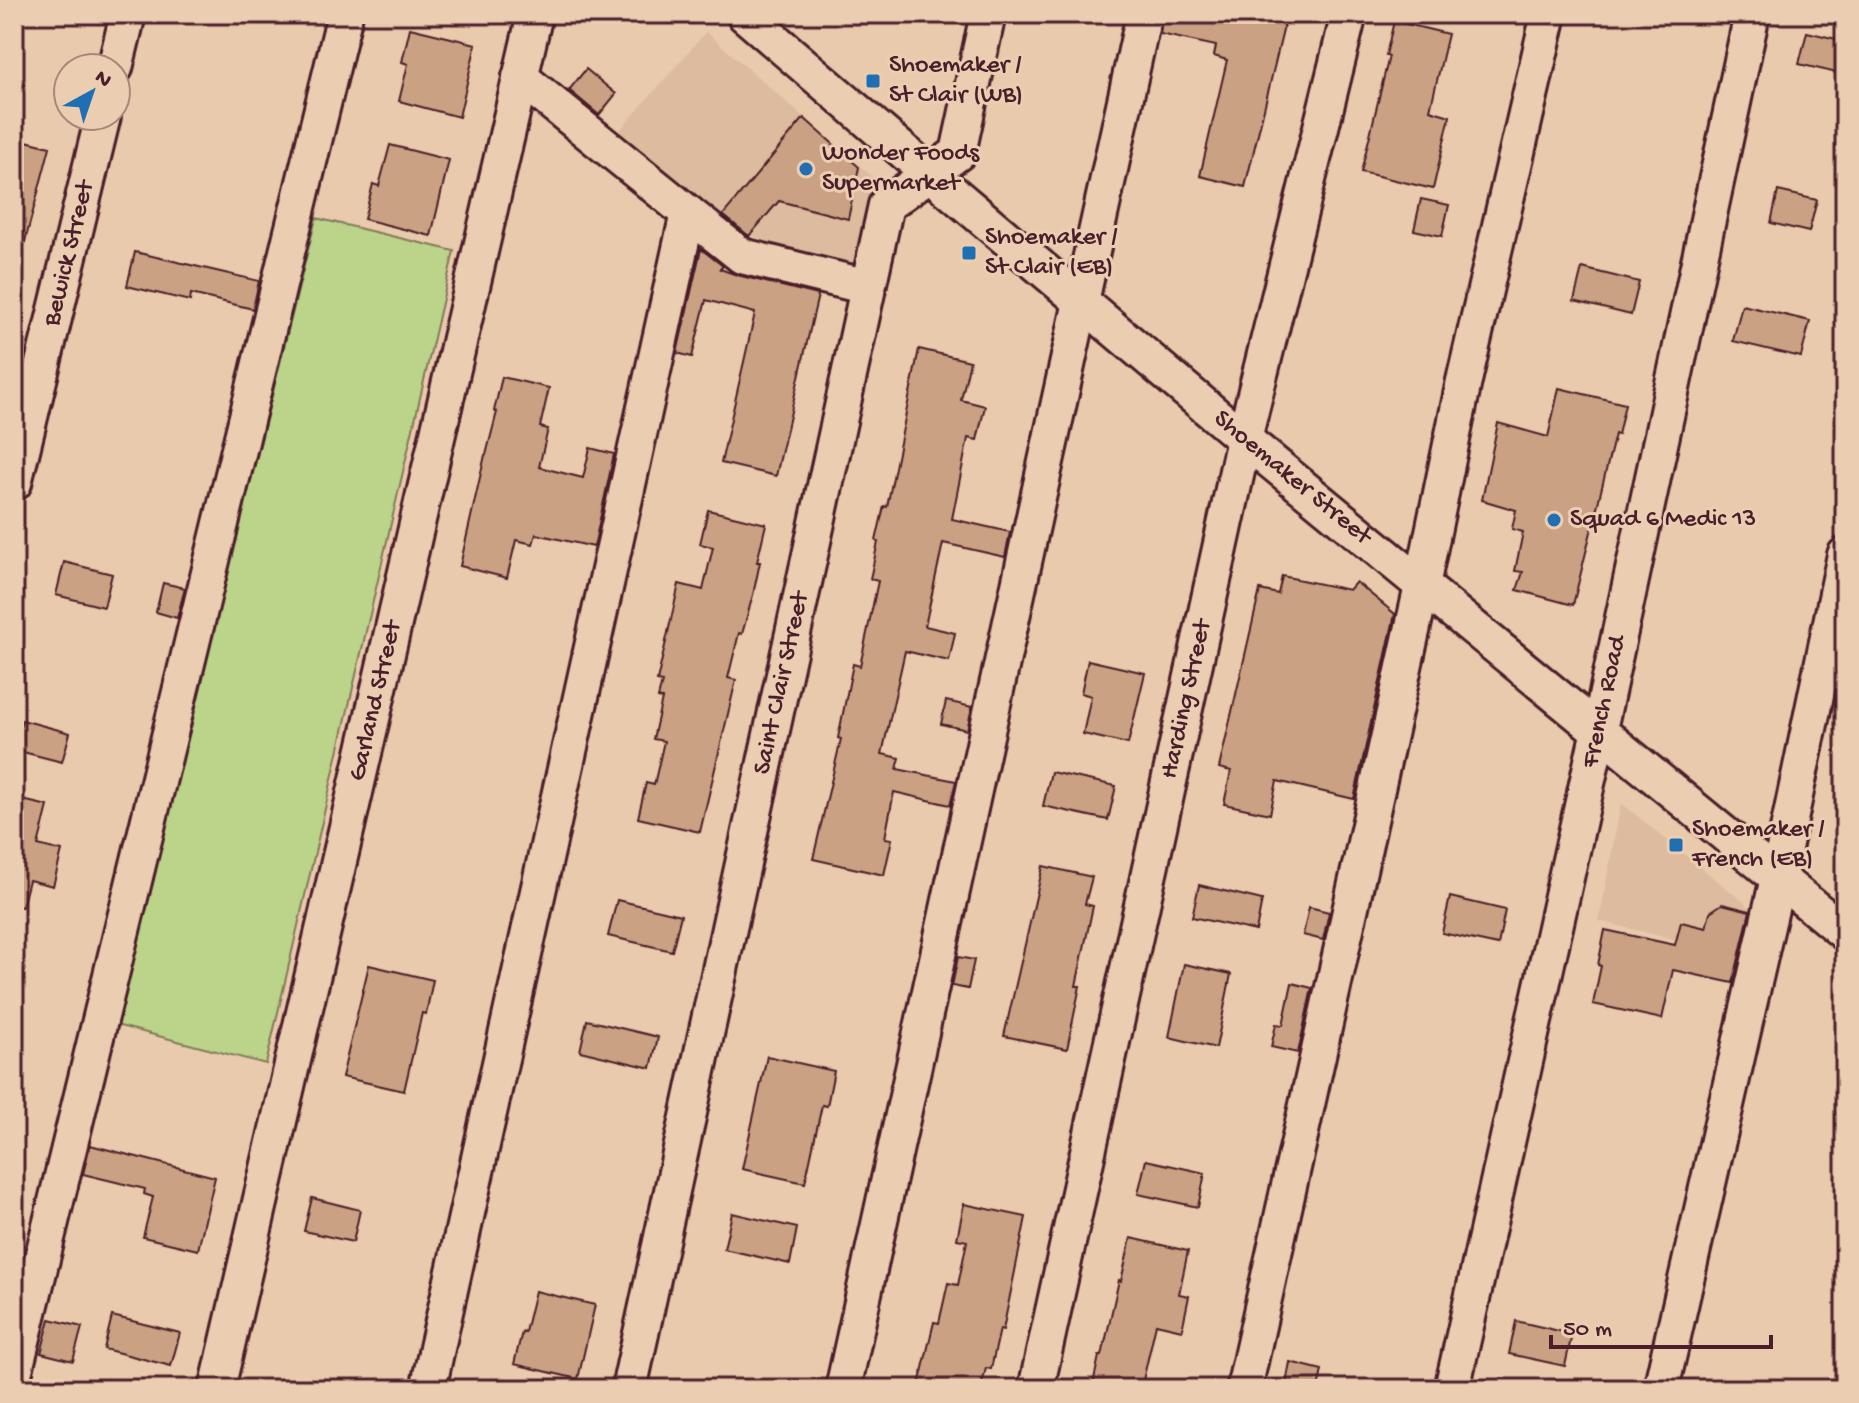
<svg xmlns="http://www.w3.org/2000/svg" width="1859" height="1403" viewBox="0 0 1859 1403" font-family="'Gochi Hand',sans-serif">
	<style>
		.built { fill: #ddbb9e }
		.green { fill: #bbd48a; stroke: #827a5a; stroke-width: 2 }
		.building { fill: #caa283; stroke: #4a1f2b; stroke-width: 2 }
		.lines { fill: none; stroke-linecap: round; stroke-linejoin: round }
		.minor-casing { stroke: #4a1f2b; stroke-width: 40 }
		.minor { stroke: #ebcdb1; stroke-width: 34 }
		.poi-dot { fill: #1f6fb2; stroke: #ebcdb1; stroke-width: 3 }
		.labels { text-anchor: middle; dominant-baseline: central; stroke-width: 6; stroke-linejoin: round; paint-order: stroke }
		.poi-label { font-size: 26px; fill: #4a1f2b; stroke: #ebcdb1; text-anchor: start }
		.street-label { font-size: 26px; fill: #4a1f2b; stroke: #ebcdb1 }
	</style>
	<rect width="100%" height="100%" fill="#eacaac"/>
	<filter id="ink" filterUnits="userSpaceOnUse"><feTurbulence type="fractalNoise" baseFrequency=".0125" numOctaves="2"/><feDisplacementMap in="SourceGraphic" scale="16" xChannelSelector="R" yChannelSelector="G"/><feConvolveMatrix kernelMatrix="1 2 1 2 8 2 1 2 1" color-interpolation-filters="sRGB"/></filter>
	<g filter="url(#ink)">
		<g class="built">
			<polygon points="706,32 875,179 857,268 714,225 615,136"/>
			<polygon points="1621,803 1751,908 1738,955 1599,921"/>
		</g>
		<polygon class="green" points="316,218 454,251 266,1064 116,1025"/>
		<g class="building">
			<polygon points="1163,14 1185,14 1230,25 1233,14 1287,14 1245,187 1200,176 1227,60 1214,56 1216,46 1160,34"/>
			<polygon points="1394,21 1448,34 1430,110 1450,116 1433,189 1361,172 1389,56 1386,55"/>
			<polygon points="410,28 476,44 459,117 399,101 408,64 402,62"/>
			<polygon points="1807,32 1845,41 1845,75 1799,64"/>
			<polygon points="586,69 616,94 599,115 569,90"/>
			<polygon points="804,118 859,167 848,219 779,201 749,236 723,215"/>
			<polygon points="14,138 50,147 22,253 14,252"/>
			<polygon points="390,145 449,160 431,236 364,219 373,184 379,186"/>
			<polygon points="1778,191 1817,200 1809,232 1771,223"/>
			<polygon points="1421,199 1449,205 1442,236 1414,230"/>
			<polygon points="701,249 723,266 720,269 737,275 818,295 776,476 721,463 755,313 706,300 692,357 677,353"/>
			<polygon points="135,252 259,281 253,309 191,294 190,301 127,286"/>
			<polygon points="1582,268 1639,282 1631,315 1574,301"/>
			<polygon points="1742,305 1810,321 1801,357 1733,341"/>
			<polygon points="919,349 970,361 961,400 985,406 977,440 968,438 952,519 1010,532 1005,557 943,543 925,626 955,633 949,661 905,651 882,754 900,758 897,769 956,781 950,805 894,792 885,838 892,839 884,875 813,859 841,739 838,738 853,664 860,666 878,581 870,579 878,542 876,541 884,506 887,507"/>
			<polygon points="502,377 549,388 540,427 548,429 539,467 583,478 590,448 614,454 594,547 536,534 533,544 516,540 507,578 460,566 485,455 486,455 497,412 494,411"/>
			<polygon points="1559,388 1625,404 1618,435 1615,434 1573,605 1517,590 1523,572 1515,571 1523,532 1512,529 1516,510 1482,500 1498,423 1548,437"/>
			<polygon points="708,510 766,524 757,562 760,562 753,595 742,634 739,633 728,678 736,680 700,832 638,818 646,783 654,785 664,741 653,739 662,699 658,698 662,682 657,681 679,584 703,590 713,547 700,544"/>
			<polygon points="64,562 112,574 104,607 56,595"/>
			<polygon points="1282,576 1349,590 1356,582 1395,614 1354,799 1277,781 1270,814 1224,804 1231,771 1219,768 1260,590 1278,594"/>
			<polygon points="163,583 185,588 177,618 156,612"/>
			<polygon points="1088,660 1145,673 1128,744 1083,734 1091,696 1081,693"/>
			<polygon points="946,701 972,707 967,730 941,724"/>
			<polygon points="22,720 70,733 62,762 15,750"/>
			<polygon points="1051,772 1116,786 1108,820 1043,806"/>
			<polygon points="14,798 48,806 38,845 62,851 53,886 29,880 22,907 14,906"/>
			<polygon points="1043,866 1092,877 1085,904 1093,906 1076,986 1080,986 1067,1049 1004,1036"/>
			<polygon points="1199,885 1262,900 1256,931 1192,917"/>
			<polygon points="1450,897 1505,910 1498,945 1442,933"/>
			<polygon points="617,900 681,915 672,951 608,936"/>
			<polygon points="1722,904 1750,911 1733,983 1673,970 1662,1019 1593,1004 1601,966 1598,965 1605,930 1675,945 1681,922 1706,928 1710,912"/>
			<polygon points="1309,907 1329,912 1323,940 1303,935"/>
			<polygon points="958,957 974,960 968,989 952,986"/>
			<polygon points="1184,964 1231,974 1216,1048 1169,1037"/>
			<polygon points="369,965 433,980 426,1014 422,1013 404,1091 342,1077"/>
			<polygon points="1292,983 1312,988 1298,1053 1271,1047 1276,1024 1283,1025"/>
			<polygon points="587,1020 658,1037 651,1068 580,1051"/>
			<polygon points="767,1056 834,1071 827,1106 822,1105 805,1183 742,1169"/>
			<polygon points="90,1145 215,1177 198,1250 143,1237 153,1197 144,1194 145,1189 83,1174"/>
			<polygon points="1146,1160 1205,1173 1198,1207 1138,1194"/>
			<polygon points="312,1198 360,1210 353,1242 304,1231"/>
			<polygon points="964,1204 1026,1217 1003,1330 1000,1329 991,1369 986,1368 981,1389 918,1389 934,1322 939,1323 948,1283 958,1285 967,1241 957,1239"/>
			<polygon points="732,1213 797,1228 790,1264 724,1249"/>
			<polygon points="1131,1238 1188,1251 1179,1294 1189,1296 1182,1330 1156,1324 1141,1389 1092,1389 1099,1356 1102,1356 1119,1280 1121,1281"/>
			<polygon points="535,1291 595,1305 578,1379 514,1364 522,1332 525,1332"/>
			<polygon points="112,1316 180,1333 171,1366 104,1349"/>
			<polygon points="50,1319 82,1327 73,1361 41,1353"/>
			<polygon points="1516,1321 1572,1334 1565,1366 1509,1354"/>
			<polygon points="1290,1362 1322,1370 1318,1389 1285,1389"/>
		</g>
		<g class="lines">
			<defs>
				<g id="minor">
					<path id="s1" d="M744,14L929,173L1244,439L1845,933"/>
					<polyline points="115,68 128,14"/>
					<polyline points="520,77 688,213 742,256 868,287"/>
					<path id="s2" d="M14,483L103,116"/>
					<polyline points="14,1374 345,14"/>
					<path id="s3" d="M217,1389L535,14"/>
					<polyline points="428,1389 688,213"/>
					<path id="s4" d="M629,1389L886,205L958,153L988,14"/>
					<polyline points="843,1389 1144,14"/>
					<path id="s5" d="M1036,1389L1244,439L1349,14"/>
					<polyline points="1244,1389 1422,586 1464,381 1549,14"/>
					<path id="s6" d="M1452,1389L1599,730L1752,14"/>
					<polyline points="1661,1389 1778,878 1845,555"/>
				</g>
			</defs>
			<use href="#minor" class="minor-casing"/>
			<use href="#minor" class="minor"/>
		</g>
	</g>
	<g class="poi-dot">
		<rect x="865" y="73" width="16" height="16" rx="4"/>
		<circle cx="806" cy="169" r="8"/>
		<rect x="961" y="245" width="16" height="16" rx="4"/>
		<circle cx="1554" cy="520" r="8"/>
		<rect x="1668" y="837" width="16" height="16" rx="4"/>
	</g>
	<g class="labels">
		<g class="poi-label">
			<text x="889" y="66">Shoemaker /<tspan x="889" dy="30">St Clair (WB)</tspan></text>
			<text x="822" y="154">Wonder Foods<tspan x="822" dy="30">Supermarket</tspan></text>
			<text x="985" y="238">Shoemaker /<tspan x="985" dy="30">St Clair (EB)</tspan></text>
			<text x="1570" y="520">Squad 6 Medic 13</text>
			<text x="1692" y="830">Shoemaker /<tspan x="1692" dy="30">French (EB)</tspan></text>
		</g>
		<g class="street-label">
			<text stroke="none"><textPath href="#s2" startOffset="236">Bewick Street</textPath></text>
			<text stroke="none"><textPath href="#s1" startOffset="718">Shoemaker Street</textPath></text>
			<text stroke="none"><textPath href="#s4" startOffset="722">Saint Clair Street</textPath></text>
			<text stroke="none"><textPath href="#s5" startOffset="706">Harding Street</textPath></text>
			<text stroke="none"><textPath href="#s3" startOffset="706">Garland Street</textPath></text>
			<text stroke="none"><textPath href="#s6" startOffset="704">French Road</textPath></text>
		</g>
	</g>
	<rect width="1859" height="1403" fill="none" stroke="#ebcdb1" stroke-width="48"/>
	<rect x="24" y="24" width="1811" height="1355" fill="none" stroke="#4a1f2b" stroke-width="3" filter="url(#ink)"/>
	<g transform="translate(92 92) rotate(40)"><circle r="38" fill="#ebcdb1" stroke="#ab877b" stroke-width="2"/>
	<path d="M0-6L14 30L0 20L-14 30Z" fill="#1f6fb2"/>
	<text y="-12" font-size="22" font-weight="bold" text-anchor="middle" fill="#4a1f2b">N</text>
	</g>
	<path d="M1551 1335v12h220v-12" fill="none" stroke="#4a1f2b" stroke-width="4"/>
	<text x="1563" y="1335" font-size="24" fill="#4a1f2b" stroke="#ebcdb1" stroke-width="6" paint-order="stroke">50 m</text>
</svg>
